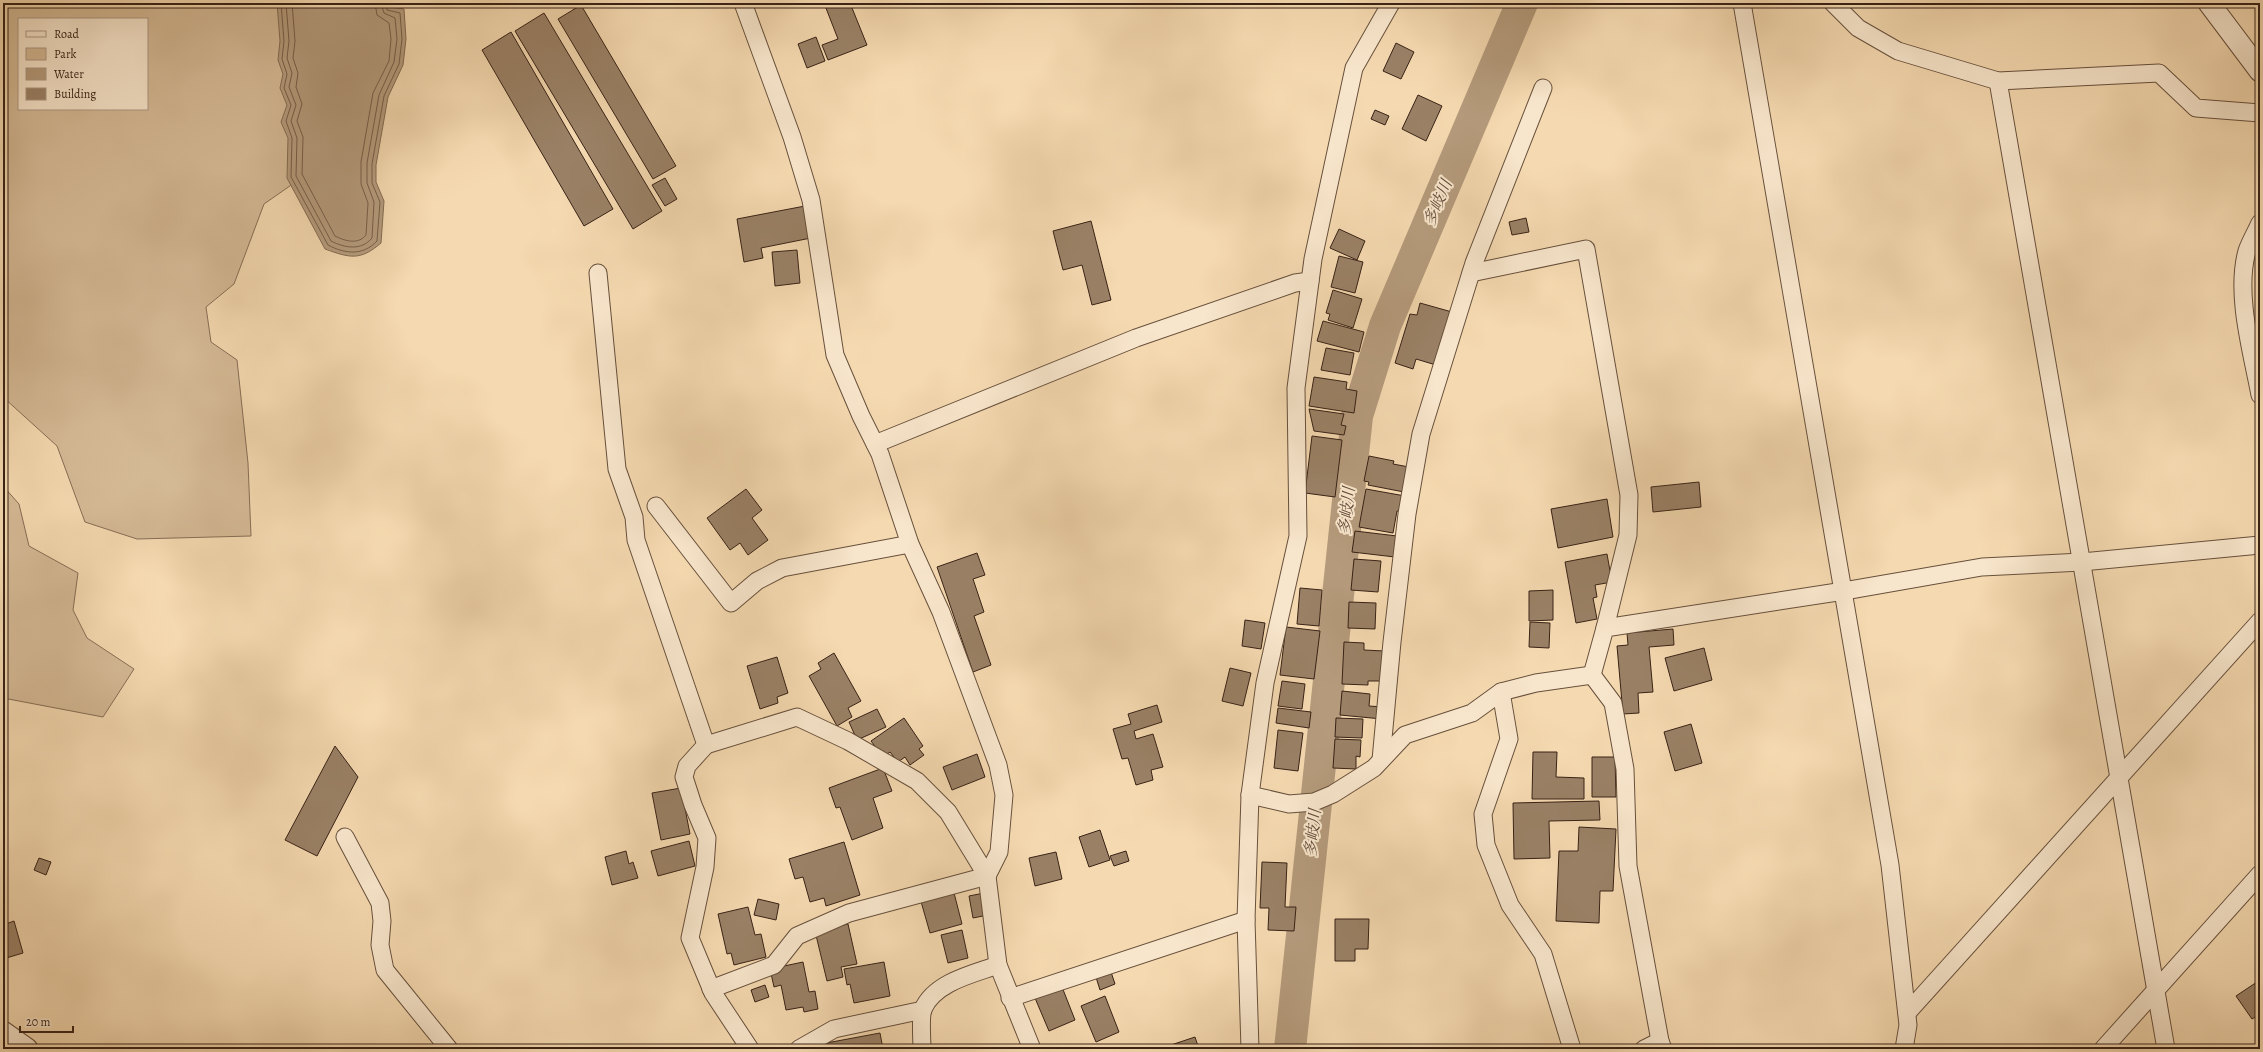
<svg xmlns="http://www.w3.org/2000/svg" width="2263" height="1052" viewBox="0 0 2263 1052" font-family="Alegreya,'Noto Serif JP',serif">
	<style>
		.green { fill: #d5ba96; stroke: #866e56; fill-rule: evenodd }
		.water { fill: #b59b7c; stroke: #836b53 }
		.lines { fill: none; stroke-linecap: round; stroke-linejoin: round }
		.shore { stroke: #765e49; stroke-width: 1 }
		.river { stroke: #b59b7c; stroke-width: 32 }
		.building { fill: #9a8166; stroke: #382216 }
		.minor-casing { stroke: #67503c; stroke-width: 19 }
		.tertiary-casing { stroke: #67503c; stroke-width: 23 }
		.minor { stroke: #f8e6cc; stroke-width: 17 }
		.tertiary { stroke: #f8e6cc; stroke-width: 21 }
		.labels { text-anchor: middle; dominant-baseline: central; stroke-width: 4; stroke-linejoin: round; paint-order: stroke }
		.water-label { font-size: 16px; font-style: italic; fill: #644c3a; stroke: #f8e6cc }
	</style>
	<rect width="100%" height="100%" fill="#f5d9b0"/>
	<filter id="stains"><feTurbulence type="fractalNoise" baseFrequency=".005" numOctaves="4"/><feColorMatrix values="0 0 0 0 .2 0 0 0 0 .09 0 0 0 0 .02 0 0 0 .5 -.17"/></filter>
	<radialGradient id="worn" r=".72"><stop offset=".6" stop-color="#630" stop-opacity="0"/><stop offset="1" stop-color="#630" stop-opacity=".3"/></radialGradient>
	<g class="green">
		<path d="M3,3H297L310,172L264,204L234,284L206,307L211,342L237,360L248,463L251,536L137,539L85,522L57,446L3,397ZM19,19H147V109H19Z"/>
		<polygon points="3,486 19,504 29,546 78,573 73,610 87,638 134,669 103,717 3,698"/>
	</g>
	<path class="water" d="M277,3H390V7L404,9L406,39L403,65L388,97L376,165V182L384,201L381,243C360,261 350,258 325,249L287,178L288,138L281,122L287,105L280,88L283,74L278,60L280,41Z"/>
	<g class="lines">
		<g class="shore">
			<path d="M281,3L284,41L282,59L287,74L284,88L291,105L286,121L292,138L291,177L328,245C345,254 363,256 377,241L380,202L372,183V164L384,96L399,64L402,39L400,13L387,10L386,3"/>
			<path d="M286,3L289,41L287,58L292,73L289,87L296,105L291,121L297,138L296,176L331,241C345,248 361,251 372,238L374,202L367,183V163L379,95L394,62L397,39L395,18L384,13L381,3"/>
			<path d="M292,3L295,41L293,58L298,73L296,87L302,104L297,121L303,137L302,174L335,236C345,241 358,245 366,235L368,203L361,184V162L373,93L389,61L391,39L389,23L377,15L375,3"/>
		</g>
		<polyline class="river" points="1290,1049 1357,416 1385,326 1522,3"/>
	</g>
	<g class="building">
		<polygon points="824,3 850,3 867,45 828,60 822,45 838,39"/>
		<polygon points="581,5 676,166 653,179 558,19"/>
		<polygon points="544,13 662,211 633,229 515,31"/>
		<polygon points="511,32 613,209 584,226 482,50"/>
		<polygon points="816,37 825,61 807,68 798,44"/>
		<polygon points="1396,43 1414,52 1401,79 1383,71"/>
		<polygon points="1418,95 1442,106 1426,141 1402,129"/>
		<polygon points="1375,110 1389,116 1385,125 1371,119"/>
		<polygon points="665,178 677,199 665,206 652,185"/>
		<polygon points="805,206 811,238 761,248 763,258 744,262 737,219"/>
		<polygon points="1526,218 1529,232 1512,235 1509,222"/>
		<polygon points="1091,221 1111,300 1092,305 1082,265 1063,270 1053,231"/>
		<polygon points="1339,229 1365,241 1357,260 1330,248"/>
		<polygon points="797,250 800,283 775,286 772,252"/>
		<polygon points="1339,256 1363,262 1355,293 1331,287"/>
		<polygon points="1333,290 1362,299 1353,328 1328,320 1330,314 1326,313"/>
		<polygon points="1420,303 1452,312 1436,365 1416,359 1413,369 1395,363 1410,314 1417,315"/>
		<polygon points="1323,321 1364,332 1359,352 1317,341"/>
		<polygon points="1326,348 1354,353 1350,375 1321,370"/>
		<polygon points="1314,377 1347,382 1346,389 1357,391 1354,413 1309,406"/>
		<polygon points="1309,409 1344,414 1341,425 1346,426 1344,435 1314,431"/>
		<polygon points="1312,436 1342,440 1335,497 1305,493"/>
		<polygon points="1369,456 1394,461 1393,464 1409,467 1404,492 1368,485 1369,482 1364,481"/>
		<polygon points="1699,482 1701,507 1653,512 1651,487"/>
		<polygon points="746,489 762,510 752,518 768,540 748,555 740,543 730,550 707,518"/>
		<polygon points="1366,489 1405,496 1402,512 1397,511 1393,533 1359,527"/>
		<polygon points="1607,499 1613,537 1558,548 1551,509"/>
		<polygon points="1355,531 1397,536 1395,557 1352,552"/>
		<polygon points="977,553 985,575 973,579 984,612 974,616 991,665 973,672 937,567"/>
		<polygon points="1607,554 1612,582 1595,585 1597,597 1593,598 1597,619 1576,623 1565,562"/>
		<polygon points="1354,559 1381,561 1378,592 1351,590"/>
		<polygon points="1300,588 1322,590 1319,626 1297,624"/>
		<polygon points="1553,590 1553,620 1529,621 1529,591"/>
		<polygon points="1349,602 1376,603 1375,629 1348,628"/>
		<polygon points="1245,620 1265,623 1261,649 1242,646"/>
		<polygon points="1530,622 1550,623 1549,648 1529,647"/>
		<polygon points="1286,627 1320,631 1314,679 1280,675"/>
		<polygon points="1673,629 1674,645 1649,647 1653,692 1638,693 1639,713 1623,714 1617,646 1628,645 1627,633"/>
		<polygon points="1344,642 1364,643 1364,650 1384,651 1382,681 1368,681 1368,685 1342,684"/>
		<polygon points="1704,648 1712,680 1674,691 1665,658"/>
		<polygon points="834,653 861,701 848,708 852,717 837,726 809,676 821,669 818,663"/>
		<polygon points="777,657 788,693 777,697 778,703 760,709 747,666"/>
		<polygon points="1230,668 1251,673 1243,706 1222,701"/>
		<polygon points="1282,681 1305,684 1302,709 1278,706"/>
		<polygon points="1342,691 1370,694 1369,706 1383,707 1382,719 1340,715"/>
		<polygon points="1157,705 1162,722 1134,731 1136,739 1153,734 1163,767 1151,770 1153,780 1136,785 1128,758 1122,759 1113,729 1131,724 1128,714"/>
		<polygon points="1278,708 1311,712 1309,728 1276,723"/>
		<polygon points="877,709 886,727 857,740 849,722"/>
		<polygon points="904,718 923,746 919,749 924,755 910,765 905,757 898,762 890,752 883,757 871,741"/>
		<polygon points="1336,718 1363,719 1362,738 1335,737"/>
		<polygon points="1691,724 1702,763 1675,771 1664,732"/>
		<polygon points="1278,730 1303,733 1298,771 1274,768"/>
		<polygon points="1335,739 1361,740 1360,757 1356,756 1356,769 1333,768"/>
		<polygon points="335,746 358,777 317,856 285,840"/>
		<polygon points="1533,752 1557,752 1556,777 1584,778 1584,799 1532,799"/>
		<polygon points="977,754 985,777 952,790 943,767"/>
		<polygon points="1592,757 1615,757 1616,797 1592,797"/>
		<polygon points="883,768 892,791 873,798 883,828 852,840 840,807 836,808 829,788"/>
		<polygon points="681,788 690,834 661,840 652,793"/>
		<polygon points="1599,801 1600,820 1549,821 1550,858 1514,859 1513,803"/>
		<polygon points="1579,827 1616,829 1613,891 1600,891 1599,923 1556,921 1559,851 1578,851"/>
		<polygon points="1100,830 1110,860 1089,867 1079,837"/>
		<polygon points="689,841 695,866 658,876 651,851"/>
		<polygon points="844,842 860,895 826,906 824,898 810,902 803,877 795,879 789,859"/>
		<polygon points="626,851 629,864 633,862 638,878 612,885 605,857"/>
		<polygon points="1126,851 1129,861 1114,866 1110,856"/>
		<polygon points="1056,852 1062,879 1035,886 1029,858"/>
		<polygon points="39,858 51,862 46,875 34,870"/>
		<polygon points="1262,862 1287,863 1285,907 1296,907 1294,931 1268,930 1269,908 1260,908"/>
		<polygon points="953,889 962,924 930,933 920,898"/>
		<polygon points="984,893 988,915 973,918 969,896"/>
		<polygon points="758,899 779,904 776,920 754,915"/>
		<polygon points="748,907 755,935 761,934 766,957 734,965 731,953 727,954 718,914"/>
		<polygon points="1335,919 1369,919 1368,949 1355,949 1355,961 1335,961"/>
		<polygon points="14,921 23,953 3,959 3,925"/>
		<polygon points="848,924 857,964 841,967 843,977 827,981 815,931"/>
		<polygon points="962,930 968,958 948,963 941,935"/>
		<polygon points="803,962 809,992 815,991 818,1009 804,1012 803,1007 786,1010 781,985 774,987 770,969"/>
		<polygon points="884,962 890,996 854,1003 850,984 847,985 844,969"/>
		<polygon points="1110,969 1115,984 1100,990 1095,974"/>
		<polygon points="2260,980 2260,1014 2252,1019 2236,996"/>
		<polygon points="765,985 769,997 755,1002 751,990"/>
		<polygon points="1062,987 1075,1020 1049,1031 1035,998"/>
		<polygon points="1105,996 1119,1032 1096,1042 1081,1006"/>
		<polygon points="880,1033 883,1049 822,1049 821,1044"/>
		<polygon points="1195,1037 1199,1049 1159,1049"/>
	</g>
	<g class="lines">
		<defs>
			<g id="minor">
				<polyline points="1742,3 1890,865 1908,1025 1904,1049"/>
				<polyline points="1833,3 1858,28 1898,51 1998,81 2159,73 2196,108 2260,113"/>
				<polyline points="1998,81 2166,1049"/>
				<path d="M2260,223C2256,232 2250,242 2247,251C2235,294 2252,352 2260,395"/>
				<polyline points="598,273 617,469 634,517 636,540 706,745 797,717 848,741 917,781 948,812 987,876 998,965 1032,1049"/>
				<polyline points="1471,273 1586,249 1629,495 1628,535 1605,628"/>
				<polyline points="875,444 1136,338 1295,283 1310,281"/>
				<polyline points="656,506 731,603 757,581 782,568 910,544"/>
				<polyline points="1592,675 1605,628 1844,591 1982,567 2082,562 2260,545"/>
				<polyline points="1592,675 1613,703 1625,769 1628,866 1660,1041 1663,1049"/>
				<polyline points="1501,692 1509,739 1483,814 1486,845 1510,905 1543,954 1572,1049"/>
				<polyline points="706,745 687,766 684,777 693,805 707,838 705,867 690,938 713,993 750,1049"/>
				<polyline points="1381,760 1392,642 1407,514 1421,434 1474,263 1543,88"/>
				<polyline points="1250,795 1289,804 1314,802 1333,794 1374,768 1405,735 1472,713 1501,692 1536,683 1592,675"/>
				<polyline points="345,837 380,903 382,921 380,945 385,970 449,1049"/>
				<polyline points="711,989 774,965 797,936 849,913 987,876 999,852 1004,795 998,765 941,612 910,544 880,454 861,416 835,355 811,200 792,137 743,3"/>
				<polyline points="1010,998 1246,920"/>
				<polyline points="1907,1013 2260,621"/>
				<polyline points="799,1049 834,1029 923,1010"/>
				<path d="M922,1049C922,1039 920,1017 923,1009C935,982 973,974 998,965"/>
				<polyline points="1250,1049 1246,920 1250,795 1265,683 1298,536 1296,388 1313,259 1354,68 1391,3"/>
				<polyline points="1644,1049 1660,1041"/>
				<polyline points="2103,1049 2260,874"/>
			</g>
			<g id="tertiary">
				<polyline points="2209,3 2260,71"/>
				<polyline points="3,1032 27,1049"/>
			</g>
		</defs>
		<use href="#minor" class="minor-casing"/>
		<use href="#tertiary" class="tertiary-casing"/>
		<use href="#minor" class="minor"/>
		<use href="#tertiary" class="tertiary"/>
	</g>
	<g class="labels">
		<g class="water-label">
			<text transform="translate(1438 203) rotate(-67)">多岐川</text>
			<text transform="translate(1347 511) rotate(-84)">多岐川</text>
			<text transform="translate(1313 833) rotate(-84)">多岐川</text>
		</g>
	</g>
	<rect width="2263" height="1052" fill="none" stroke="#f5d9b0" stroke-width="16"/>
	<rect x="4" y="4" width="2255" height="1044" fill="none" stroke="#382216" stroke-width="2"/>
	<rect x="8" y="8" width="2247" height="1036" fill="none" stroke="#382216"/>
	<rect x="18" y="18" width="130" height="92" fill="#f8e6cc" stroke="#ab9883"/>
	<rect x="26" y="31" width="20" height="6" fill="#f8e6cc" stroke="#ab9883"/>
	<text x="54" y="38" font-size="12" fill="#382216">Road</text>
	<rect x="26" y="48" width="20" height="12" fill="#d5ba96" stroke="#ab9883"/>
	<text x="54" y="58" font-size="12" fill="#382216">Park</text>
	<rect x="26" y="68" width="20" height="12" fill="#b59b7c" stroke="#ab9883"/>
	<text x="54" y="78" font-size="12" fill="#382216">Water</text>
	<rect x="26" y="88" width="20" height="12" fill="#9a8166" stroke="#ab9883"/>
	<text x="54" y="98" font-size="12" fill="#382216">Building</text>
	<path d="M20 1026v6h53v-6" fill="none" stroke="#382216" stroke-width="2"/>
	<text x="26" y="1026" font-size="12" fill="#382216" stroke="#f8e6cc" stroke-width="3" paint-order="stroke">20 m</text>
	<rect width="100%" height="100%" filter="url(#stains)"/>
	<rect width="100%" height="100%" fill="url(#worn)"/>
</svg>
